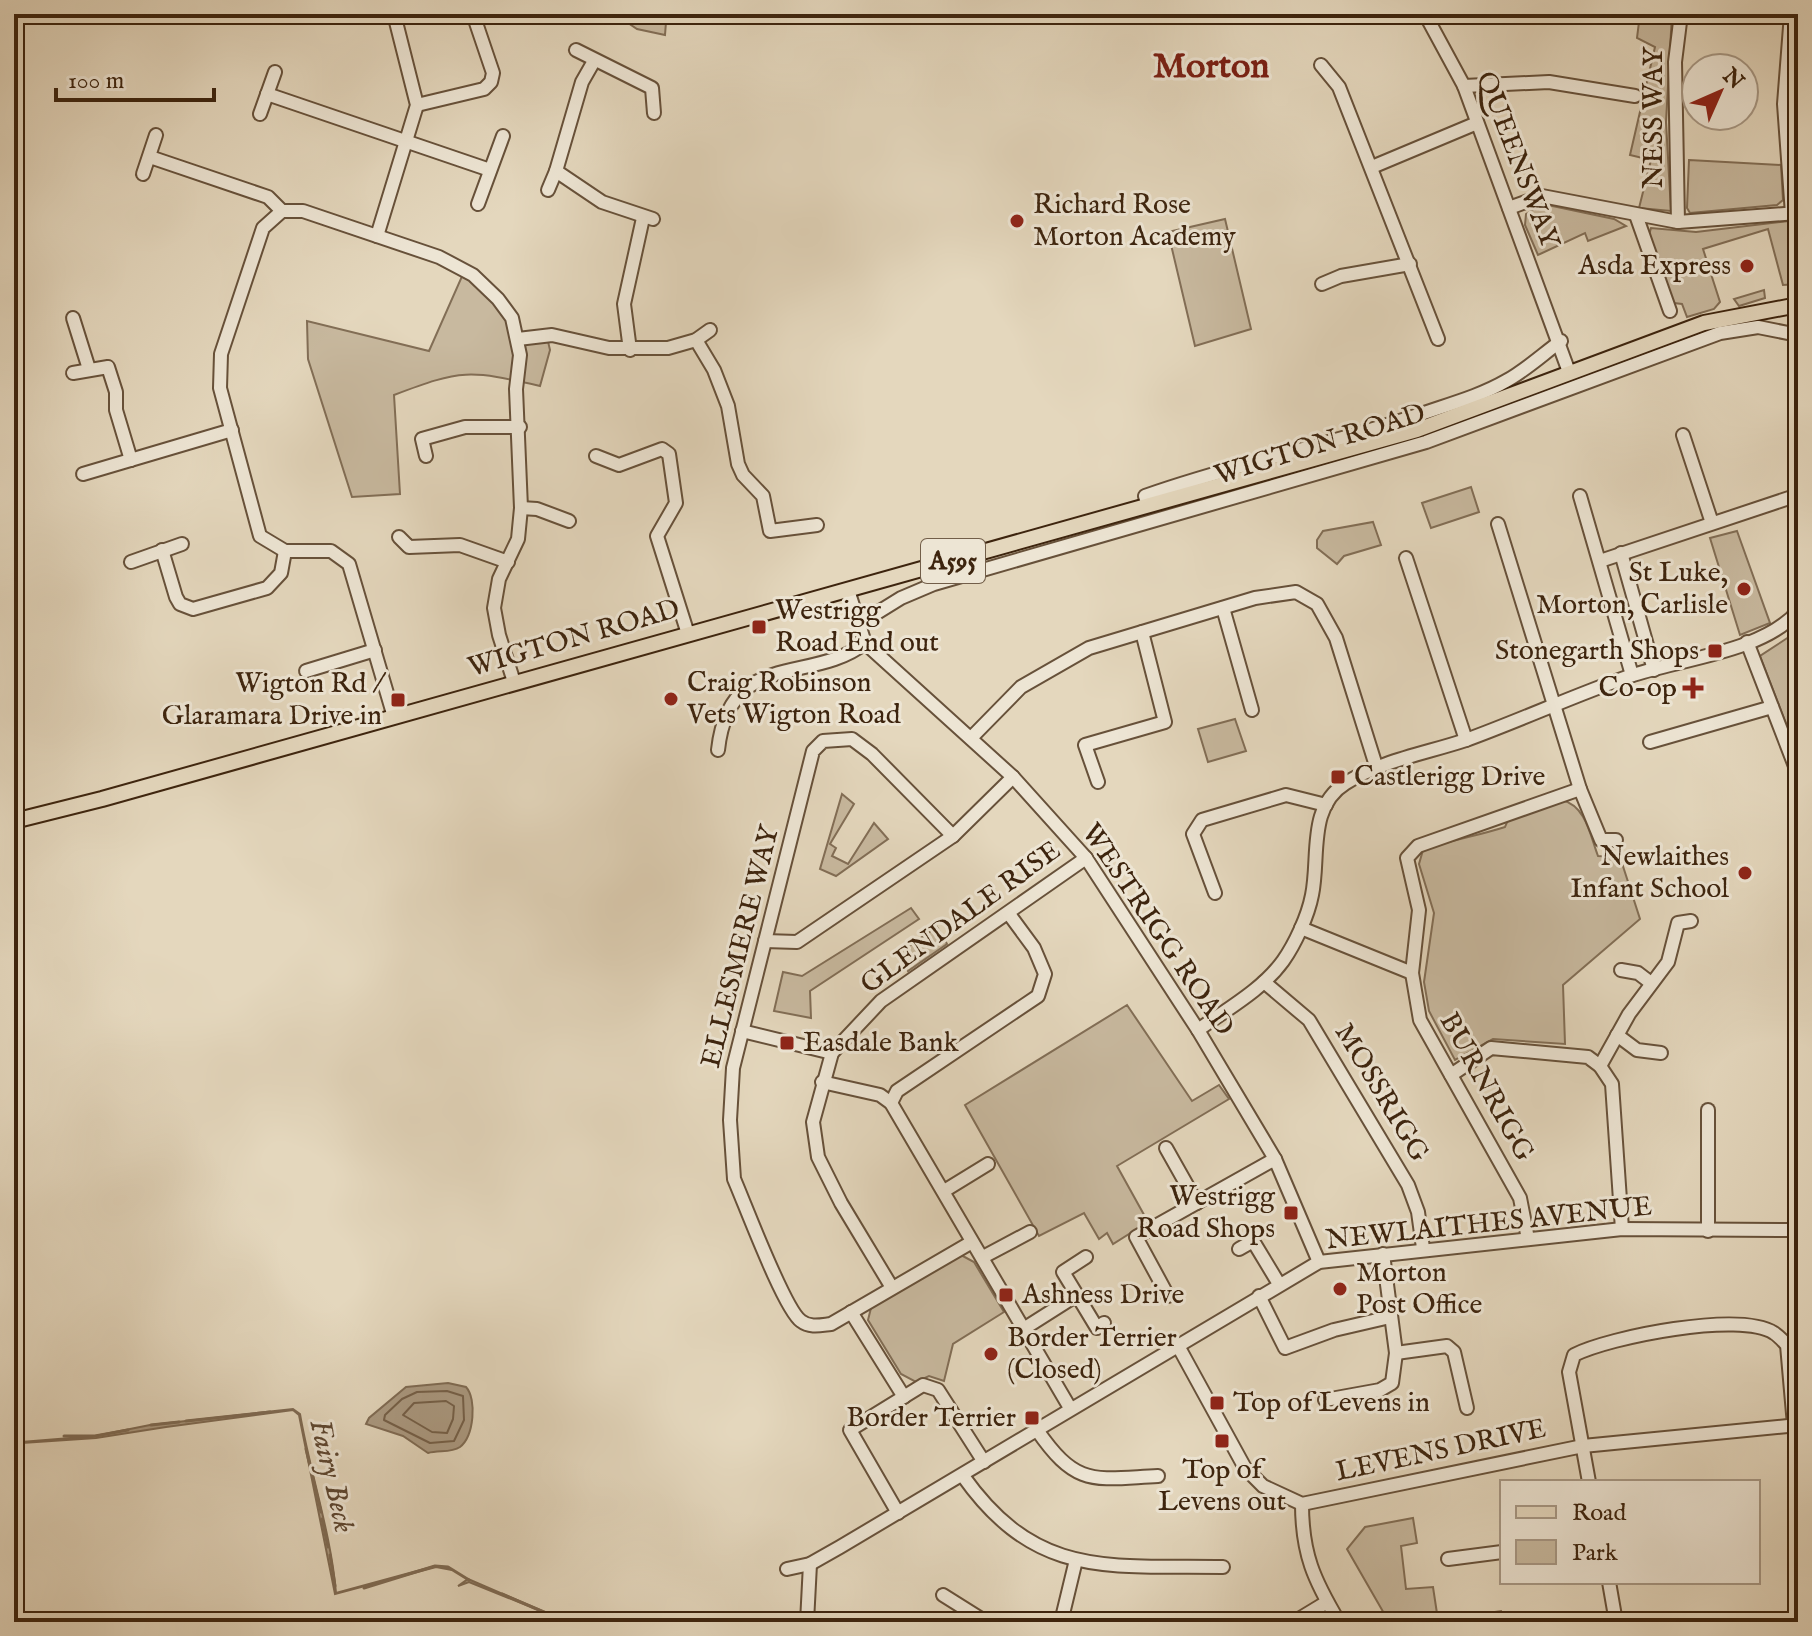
<svg xmlns="http://www.w3.org/2000/svg" width="1812" height="1636" viewBox="0 0 1812 1636" font-family="'IM FELL English',serif">
	<style>
		.green { fill: #c8b99f; stroke: #826e56; stroke-width: 2 }
		.water { fill: #ab9a82; stroke: #7f6b54; stroke-width: 2 }
		.lines { fill: none; stroke-linecap: round; stroke-linejoin: round }
		.shore { stroke: #745f48; stroke-width: 2 }
		.stream { stroke: #7f6b54; stroke-width: 3 }
		.minor-casing { stroke: #67513a; stroke-width: 16 }
		.major-casing { stroke: #3d240e; stroke-width: 18 }
		.minor { stroke: #ede5d4; stroke-width: 12 }
		.major { stroke: #e4d7bd; stroke-width: 14 }
		.poi-dot { fill: #8f2418; stroke: #ede5d4; stroke-width: 3 }
		.labels { text-anchor: middle; dominant-baseline: central; stroke-width: 6; stroke-linejoin: round; paint-order: stroke }
		.shield { fill: #ede5d4; stroke: #725e49; stroke-width: 2 }
		.shield-label { font-size: 26px; font-weight: bold; fill: #3d240e }
		.street-label { font-size: 28px; fill: #3d240e; stroke: #ede5d4 }
		.poi-label { font-size: 28px; fill: #3d240e; stroke: #ede5d4; text-anchor: start }
		.water-label { font-size: 30px; font-style: italic; fill: #5e4731; stroke: #ede5d4 }
		.district-label { font-size: 36px; font-weight: bold; fill: #7a1f14; stroke: #ede5d4 }
	</style>
	<rect width="100%" height="100%" fill="#e4d7bd"/>
	<filter id="stains"><feTurbulence type="fractalNoise" baseFrequency=".0025" numOctaves="4"/><feColorMatrix values="0 0 0 0 .2 0 0 0 0 .09 0 0 0 0 .02 0 0 0 .5 -.17"/></filter>
	<radialGradient id="worn" r=".72"><stop offset=".6" stop-color="#630" stop-opacity="0"/><stop offset="1" stop-color="#630" stop-opacity=".3"/></radialGradient>
	<g class="green">
		<polygon points="615,14 655,14 666,22 665,35 637,29"/>
		<polygon points="1640,14 1672,14 1666,122 1671,211 1639,208 1651,160 1630,155 1655,47 1637,38"/>
		<polygon points="1689,160 1781,165 1783,200 1777,205 1690,213 1687,208"/>
		<polygon points="1543,204 1614,219 1626,226 1588,241 1585,233 1538,255 1525,225 1526,214"/>
		<polygon points="1225,219 1251,329 1195,346 1168,232"/>
		<polygon points="1798,220 1798,284 1783,285 1768,229 1703,249 1720,302 1714,309 1687,317 1682,304 1674,303 1647,242 1651,228 1696,232"/>
		<path d="M463,274C488,286 509,315 516,341L547,337L550,350L540,386C469,370 462,369 394,395L400,494L352,497L308,359L307,321L429,351Z"/>
		<polygon points="1764,290 1765,298 1739,306 1734,299"/>
		<polygon points="1471,487 1479,512 1431,528 1422,503"/>
		<polygon points="1373,522 1381,545 1344,556 1337,564 1317,548 1317,540 1323,531"/>
		<polygon points="1737,531 1770,623 1740,635 1710,538"/>
		<polygon points="1798,631 1798,755 1760,656"/>
		<polygon points="1235,719 1246,751 1208,762 1198,729"/>
		<polygon points="842,794 854,804 830,844 836,848 832,856 848,864 874,823 888,839 836,876 820,869"/>
		<path d="M1562,800C1586,806 1590,835 1598,856L1620,857L1640,919L1563,985L1565,1044L1493,1039L1455,1060L1429,1011L1424,982L1434,913L1419,864L1423,850C1451,840 1477,836 1505,827L1508,820Z"/>
		<polygon points="911,908 919,919 810,991 811,1018 774,1011 783,972 802,976"/>
		<polygon points="937,927 947,944 908,971 897,954"/>
		<polygon points="1127,1005 1192,1101 1219,1085 1229,1099 1117,1166 1148,1222 1113,1244 1107,1233 1099,1239 1084,1213 1039,1236 965,1105"/>
		<polygon points="961,1255 974,1262 1004,1312 953,1344 944,1381 929,1376 916,1382 901,1374 868,1320 871,1308"/>
		<polygon points="1413,1518 1417,1543 1401,1546 1406,1589 1433,1587 1438,1620 1501,1611 1504,1622 1389,1622 1347,1549 1365,1527"/>
	</g>
	<g class="water">
		<path d="M448,1383L466,1387C477,1399 474,1436 460,1447C451,1453 439,1450 428,1453L403,1436L366,1424L369,1418L406,1387Z"/>
		<path d="M293,1409L300,1414C310,1473 331,1533 336,1593L435,1566L452,1570L436,1567L335,1594L299,1415L293,1410L166,1427L96,1438L22,1443L16,1440L14,1430L21,1442L95,1436L150,1425Z"/>
		<polygon points="468,1579 568,1622 469,1582 458,1586"/>
	</g>
	<g class="lines">
		<g class="shore">
			<polygon points="417,1392 447,1391 463,1396 464,1420 454,1441 430,1443 384,1420 385,1415 402,1399"/>
			<polygon points="446,1401 454,1406 453,1419 447,1433 432,1432 403,1415 414,1403"/>
		</g>
		<g class="stream">
			<polyline points="186,1421 270,1412"/>
			<polyline points="151,1425 179,1422"/>
			<polyline points="64,1436 95,1436 128,1430"/>
			<polyline points="306,1449 321,1512"/>
			<polyline points="322,1519 328,1547"/>
			<polyline points="330,1555 335,1586"/>
			<polyline points="364,1588 435,1566 448,1567 469,1580"/>
			<polyline points="502,1594 546,1613"/>
		</g>
		<defs>
			<g id="minor">
				<polyline points="1425,14 1464,86 1569,372"/>
				<polyline points="1791,14 1784,104 1792,214"/>
				<polyline points="576,50 652,88 654,113"/>
				<polyline points="594,61 582,82 556,171 602,202 653,219"/>
				<polyline points="1321,65 1339,87 1438,339"/>
				<polyline points="1464,86 1549,82 1635,96"/>
				<polyline points="267,94 490,170"/>
				<polyline points="417,105 484,89 491,82 493,73 473,14"/>
				<polyline points="260,114 275,72"/>
				<polyline points="150,157 268,197 282,211"/>
				<polyline points="1372,167 1477,123"/>
				<polyline points="143,174 156,135"/>
				<polyline points="548,190 556,171"/>
				<polyline points="478,204 503,136"/>
				<polyline points="1509,208 1542,196 1678,222 1798,213"/>
				<polyline points="1636,215 1670,311"/>
				<polyline points="1678,222 1675,62 1681,14"/>
				<polyline points="377,236 417,105 394,14"/>
				<polyline points="1322,284 1341,276 1410,264"/>
				<polyline points="73,318 89,369"/>
				<polyline points="518,339 552,335 609,348 668,348 696,340 710,330"/>
				<polyline points="696,340 714,370 728,406 738,464 743,475 763,496 770,531 817,525"/>
				<polyline points="630,350 624,304 643,218"/>
				<polyline points="73,373 108,367 116,392 116,410 131,460"/>
				<polyline points="1683,435 1712,523"/>
				<polyline points="426,456 422,439 465,427 520,427"/>
				<polyline points="596,456 619,465 662,449 669,454 676,503 657,536 688,634"/>
				<polyline points="83,474 232,430"/>
				<polyline points="1580,496 1632,675"/>
				<path d="M1148,506L1145,496C1235,464 1330,445 1421,414C1450,404 1480,396 1506,381C1526,370 1543,354 1561,341"/>
				<polyline points="521,508 537,509 569,521"/>
				<polyline points="1498,524 1580,789 1601,840 1616,840"/>
				<polyline points="399,537 409,547 460,545 508,562"/>
				<polyline points="162,550 176,597 180,604 193,609 267,588 281,573 285,551"/>
				<polyline points="1621,553 1654,670"/>
				<polyline points="1406,558 1466,740"/>
				<polyline points="1600,561 1798,495"/>
				<polyline points="131,562 182,544"/>
				<polyline points="848,590 865,643 1013,777 1086,858 1198,1030 1275,1159 1319,1262"/>
				<polyline points="1223,608 1252,710"/>
				<polyline points="859,624 901,598 934,584 1426,442 1720,333 1758,327 1798,335"/>
				<polyline points="1747,642 1798,774"/>
				<polyline points="306,671 375,650"/>
				<polyline points="394,717 349,564 331,551 285,551 260,536 220,388 221,354 263,228 282,211 303,211 439,257 473,275 498,299 512,318 520,355 516,389 521,508 518,539 499,579 494,608 499,635 514,682"/>
				<polyline points="971,738 1021,687 1089,648 1255,598 1296,592 1317,604 1336,638 1377,769"/>
				<polyline points="1650,742 1772,707"/>
				<path d="M718,750C729,648 812,685 865,643"/>
				<polyline points="1098,782 1085,745 1165,722 1142,632"/>
				<path d="M953,836L872,754L852,739L823,741L813,751L733,1068L730,1120L734,1179C745,1204 784,1309 801,1321C810,1328 821,1325 831,1324L972,1242"/>
				<polyline points="1215,893 1193,834 1202,820 1286,795 1326,805"/>
				<polyline points="1301,928 1412,973"/>
				<polyline points="765,941 797,942 953,836 1013,777"/>
				<polyline points="1621,970 1638,973 1651,983"/>
				<polyline points="1264,982 1309,1020 1408,1185 1418,1212 1423,1248"/>
				<path d="M1198,1030C1227,1009 1262,990 1283,961C1295,944 1308,916 1312,895C1320,857 1307,807 1346,783C1380,761 1427,753 1466,740C1521,720 1575,695 1630,676C1679,659 1764,652 1798,611"/>
				<polyline points="742,1031 832,1053"/>
				<polyline points="1617,1035 1637,1050 1661,1053"/>
				<polyline points="1600,1066 1629,1014 1668,962 1678,923 1691,921"/>
				<polyline points="1451,1075 1491,1048 1588,1057 1600,1066 1612,1084 1622,1229"/>
				<polyline points="822,1082 880,1095 891,1103 1070,1408"/>
				<polyline points="891,1103 897,1091 1038,996 1045,974 1034,948 1009,914"/>
				<polyline points="1166,1148 1197,1203"/>
				<polyline points="944,1191 988,1164"/>
				<polyline points="1797,1230 1798,1192"/>
				<polyline points="1708,1231 1708,1110"/>
				<polyline points="1528,1239 1520,1198 1420,1020 1412,973 1419,910 1407,858 1418,846 1580,789"/>
				<polyline points="1239,1249 1253,1241 1279,1284"/>
				<polyline points="983,1257 1030,1232"/>
				<polyline points="891,1286 841,1203 818,1157 813,1122 832,1053 881,1001 1086,858"/>
				<polyline points="1077,1295 1097,1328 1104,1323"/>
				<polyline points="1168,1296 1136,1237 1275,1159"/>
				<polyline points="1259,1296 1285,1348 1334,1330 1390,1317"/>
				<polyline points="851,1312 904,1397"/>
				<polyline points="1025,1328 1077,1295 1063,1272 1086,1257"/>
				<polyline points="1177,1344 1245,1468 1263,1486 1302,1504 1583,1446 1798,1425"/>
				<polyline points="1396,1353 1447,1346 1454,1352 1467,1408"/>
				<polyline points="1325,1400 1380,1390 1392,1383 1396,1353 1383,1254"/>
				<path d="M1037,1430C1077,1488 1094,1479 1158,1476"/>
				<path d="M963,1476C1037,1580 1109,1565 1223,1567"/>
				<path d="M1589,1482L1569,1372L1574,1355C1609,1337 1740,1311 1774,1333C1779,1336 1783,1341 1787,1345L1794,1425"/>
				<path d="M1302,1504C1302,1554 1314,1580 1339,1622"/>
				<polyline points="898,1513 850,1430 923,1385 938,1390 984,1462"/>
				<polyline points="1448,1559 1502,1552"/>
				<polyline points="787,1569 810,1564 840,1547 1319,1262 1622,1229 1798,1230"/>
				<polyline points="1609,1582 1616,1622"/>
				<polyline points="943,1595 986,1622"/>
				<polyline points="807,1622 810,1564"/>
				<polyline points="1061,1622 1076,1560"/>
				<polyline points="1294,1622 1327,1602"/>
			</g>
			<polyline id="major" points="14,821 102,799 1417,430 1704,323 1798,305"/>
		</defs>
		<use href="#minor" class="minor-casing"/>
		<use href="#major" class="major-casing"/>
		<use href="#minor" class="minor"/>
		<use href="#major" class="major"/>
	</g>
	<g class="poi-dot">
		<circle cx="1017" cy="221" r="8"/>
		<circle cx="1747" cy="266" r="8"/>
		<circle cx="1744" cy="589" r="8"/>
		<rect x="751" y="619" width="16" height="16" rx="4"/>
		<rect x="1707" y="643" width="16" height="16" rx="4"/>
		<path d="M1689 676h8v8h8v8h-8v8h-8v-8h-8v-8h8z"/>
		<circle cx="671" cy="699" r="8"/>
		<rect x="390" y="692" width="16" height="16" rx="4"/>
		<rect x="1330" y="769" width="16" height="16" rx="4"/>
		<circle cx="1745" cy="873" r="8"/>
		<rect x="779" y="1035" width="16" height="16" rx="4"/>
		<rect x="1283" y="1205" width="16" height="16" rx="4"/>
		<circle cx="1340" cy="1289" r="8"/>
		<rect x="998" y="1287" width="16" height="16" rx="4"/>
		<circle cx="991" cy="1354" r="8"/>
		<rect x="1209" y="1395" width="16" height="16" rx="4"/>
		<rect x="1024" y="1410" width="16" height="16" rx="4"/>
		<rect x="1214" y="1433" width="16" height="16" rx="4"/>
	</g>
	<g class="labels">
		<rect class="shield" x="921" y="539" width="64" height="44" rx="6"/>
		<g class="shield-label">
			<text x="953" y="561">A595</text>
		</g>
		<g class="street-label">
			<text transform="translate(1654 118) rotate(-90)">NESS WAY</text>
			<text transform="translate(1517 160) rotate(69)">QUEENSWAY</text>
			<text transform="translate(1320 445) rotate(-17)">WIGTON ROAD</text>
			<text transform="translate(574 639) rotate(-16)">WIGTON ROAD</text>
			<text transform="translate(961 918) rotate(-36)">GLENDALE RISE</text>
			<text transform="translate(1157 930) rotate(56)">WESTRIGG ROAD</text>
			<text transform="translate(741 947) rotate(-76)">ELLESMERE WAY</text>
			<text transform="translate(1486 1087) rotate(61)">BURNRIGG</text>
			<text transform="translate(1381 1093) rotate(59)">MOSSRIGG</text>
			<text transform="translate(1489 1224) rotate(-6)">NEWLAITHES AVENUE</text>
			<text transform="translate(1441 1451) rotate(-12)">LEVENS DRIVE</text>
		</g>
		<g class="poi-label">
			<text x="1033" y="205">Richard Rose<tspan x="1033" dy="32">Morton Academy</tspan></text>
			<text x="1731" y="266" text-anchor="end">Asda Express</text>
			<text x="1728" y="573" text-anchor="end">St Luke,<tspan x="1728" dy="32">Morton, Carlisle</tspan></text>
			<text x="775" y="611">Westrigg<tspan x="775" dy="32">Road End out</tspan></text>
			<text x="1699" y="651" text-anchor="end">Stonegarth Shops</text>
			<text x="687" y="683">Craig Robinson<tspan x="687" dy="32">Vets Wigton Road</tspan></text>
			<text x="382" y="684" text-anchor="end">Wigton Rd /<tspan x="382" dy="32">Glaramara Drive in</tspan></text>
			<text x="1677" y="688" text-anchor="end">Co-op</text>
			<text x="1354" y="777">Castlerigg Drive</text>
			<text x="1729" y="857" text-anchor="end">Newlaithes<tspan x="1729" dy="32">Infant School</tspan></text>
			<text x="803" y="1043">Easdale Bank</text>
			<text x="1275" y="1197" text-anchor="end">Westrigg<tspan x="1275" dy="32">Road Shops</tspan></text>
			<text x="1356" y="1273">Morton<tspan x="1356" dy="32">Post Office</tspan></text>
			<text x="1022" y="1295">Ashness Drive</text>
			<text x="1007" y="1338">Border Terrier<tspan x="1007" dy="32">(Closed)</tspan></text>
			<text x="1233" y="1403">Top of Levens in</text>
			<text x="1016" y="1418" text-anchor="end">Border Terrier</text>
			<text x="1222" y="1470" text-anchor="middle">Top of<tspan x="1222" dy="32">Levens out</tspan></text>
		</g>
		<g class="water-label">
			<text transform="translate(331 1476) rotate(77)">Fairy Beck</text>
		</g>
		<g class="district-label">
			<text x="1211" y="67">Morton</text>
		</g>
	</g>
	<rect width="1812" height="1636" fill="none" stroke="#e4d7bd" stroke-width="48"/>
	<rect x="16" y="16" width="1780" height="1604" fill="none" stroke="#3d240e" stroke-width="4"/>
	<rect x="24" y="24" width="1764" height="1588" fill="none" stroke="#3d240e" stroke-width="2"/>
	<rect x="1500" y="1480" width="260" height="104" fill="#ede5d4" stroke="#a79885" stroke-width="2"/>
	<rect x="1516" y="1506" width="40" height="12" fill="#e4d7bd" stroke="#a79885" stroke-width="2"/>
	<text x="1572" y="1520" font-size="24" fill="#3d240e">Road</text>
	<rect x="1516" y="1540" width="40" height="24" fill="#c8b99f" stroke="#a79885" stroke-width="2"/>
	<text x="1572" y="1560" font-size="24" fill="#3d240e">Park</text>
	<g transform="translate(1720 92) rotate(45)"><circle r="38" fill="#ede5d4" stroke="#a79885" stroke-width="2"/>
	<path d="M0-6L14 30L0 20L-14 30Z" fill="#8f2418"/>
	<text y="-12" font-size="22" font-weight="bold" text-anchor="middle" fill="#3d240e">N</text>
	</g>
	<path d="M56 88v12h158v-12" fill="none" stroke="#3d240e" stroke-width="4"/>
	<text x="68" y="88" font-size="24" fill="#3d240e" stroke="#ede5d4" stroke-width="6" paint-order="stroke">100 m</text>
	<rect width="100%" height="100%" filter="url(#stains)"/>
	<rect width="100%" height="100%" fill="url(#worn)"/>
</svg>
